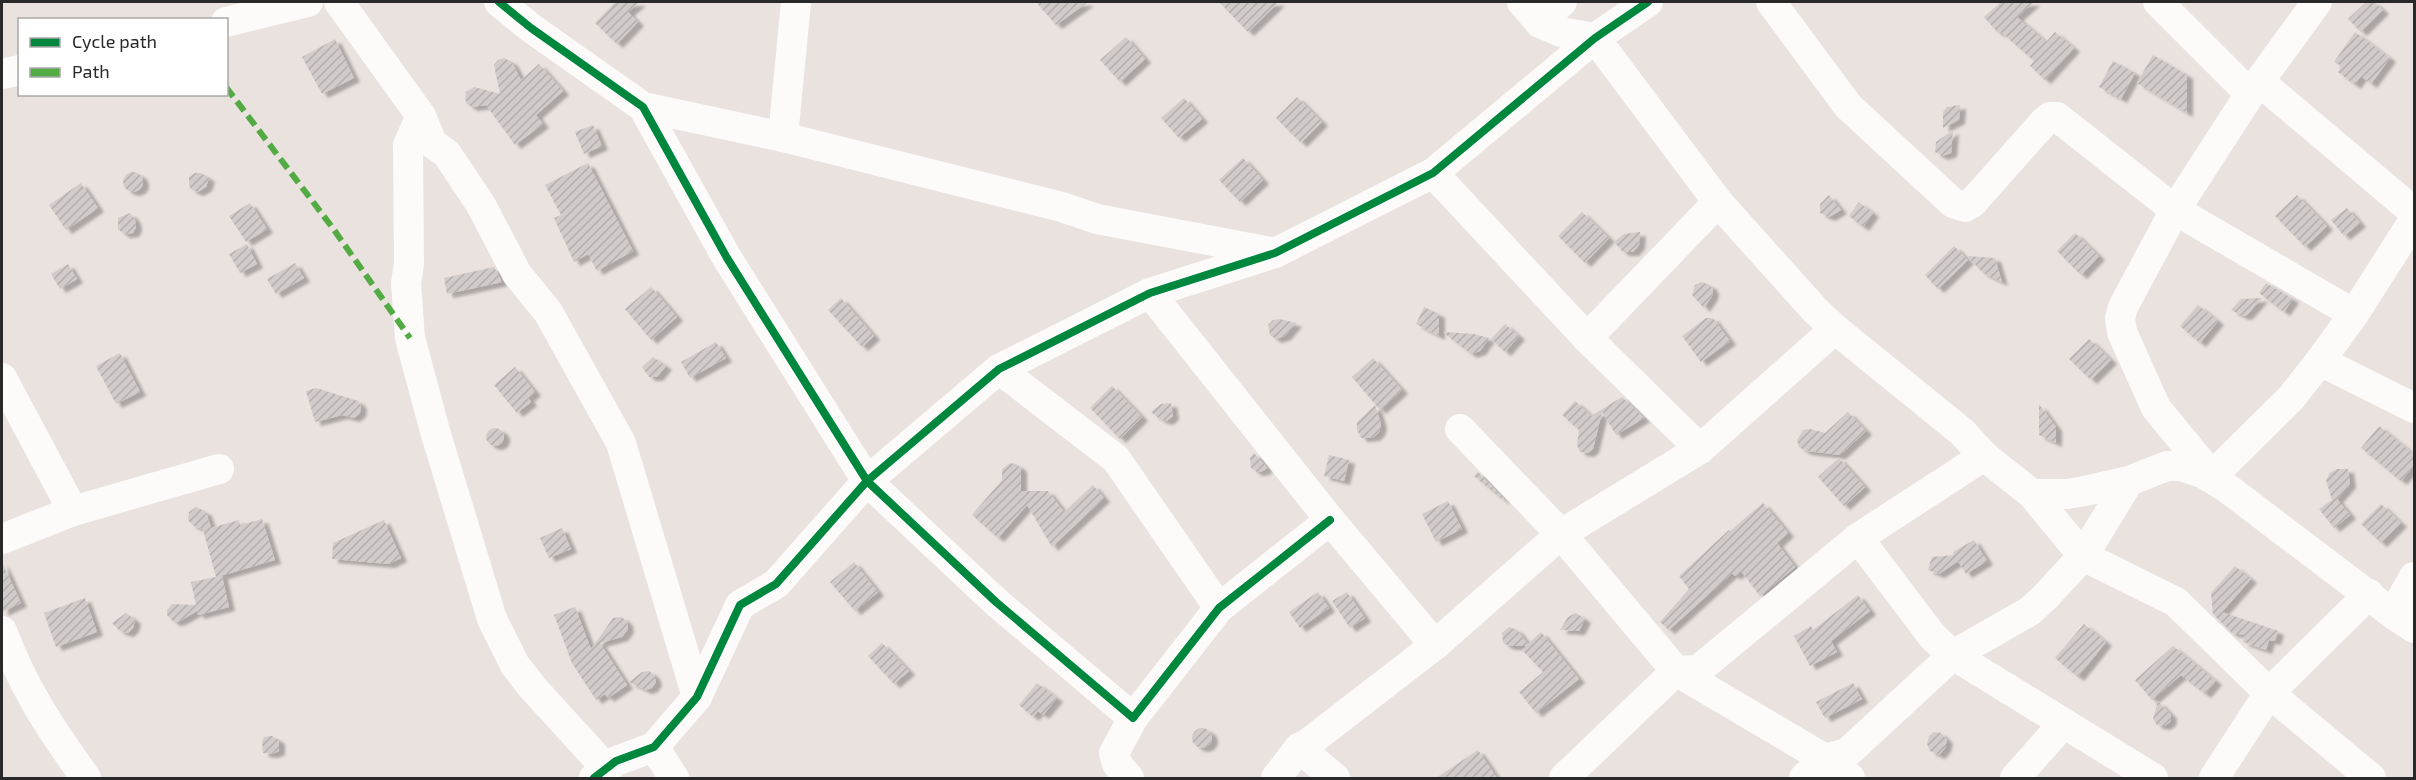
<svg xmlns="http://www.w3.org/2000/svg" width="2416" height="780" viewBox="0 0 2416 780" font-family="'Exo 2',sans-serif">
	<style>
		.building { fill: url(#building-hatch); filter: url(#shadow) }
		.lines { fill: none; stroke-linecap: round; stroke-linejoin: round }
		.minor { stroke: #fcfbfa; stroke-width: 30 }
		.quiet { stroke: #53ab44; stroke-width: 6; stroke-dasharray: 12 6; stroke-linecap: butt }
		.cycleway-casing { stroke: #fff; stroke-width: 11 }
		.cycleway { stroke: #00873e; stroke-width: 8 }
	</style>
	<defs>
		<pattern id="building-hatch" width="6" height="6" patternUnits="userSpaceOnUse" patternTransform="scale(1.5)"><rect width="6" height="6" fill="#d1ccca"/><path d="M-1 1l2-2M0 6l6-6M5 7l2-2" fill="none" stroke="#b3afae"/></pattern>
		<filter id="shadow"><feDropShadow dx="6" dy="4" stdDeviation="1.5" flood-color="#0004"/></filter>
	</defs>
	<rect width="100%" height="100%" fill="#e9e2de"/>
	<g class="building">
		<polygon points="615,2 640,2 628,12 638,22 617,44 595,23"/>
		<polygon points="1036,2 1088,2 1056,25"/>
		<polygon points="1219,2 1279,2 1248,32"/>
		<polygon points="2001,2 2034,2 2017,17 2046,42 2055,32 2074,48 2045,80 2030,66 2034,61 2000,31 1998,33 1984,17"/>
		<polygon points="2366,2 2374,2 2383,10 2361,32 2348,19"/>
		<polygon points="2355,32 2390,58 2371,84 2361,76 2355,85 2338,72 2341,66 2334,62"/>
		<polygon points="1126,37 1145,59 1120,82 1100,60"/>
		<polygon points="335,39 354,78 322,94 302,57"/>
		<polygon points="2153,55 2187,75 2187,113 2137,83"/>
		<polygon points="504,58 512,62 521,80 539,64 563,91 536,115 543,124 515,145 486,105 472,107 467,104 465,99 466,92 474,87 500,94 494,65 498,60"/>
		<polygon points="2113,61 2135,73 2121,99 2099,87"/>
		<polygon points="1297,97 1322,122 1301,143 1276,118"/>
		<polygon points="1184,98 1202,119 1179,138 1161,118"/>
		<polygon points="1960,105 1959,120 1943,128 1943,112 1947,107"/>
		<polygon points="593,125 602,146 584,154 575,132"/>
		<polygon points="1953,130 1951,153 1942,156 1935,152 1936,142"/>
		<polygon points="1243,158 1263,180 1240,202 1219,180"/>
		<polygon points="588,163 633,251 597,271 588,254 574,262 554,218 561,215 545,185"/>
		<circle cx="133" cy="182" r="10"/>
		<polygon points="195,173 201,173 209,178 206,187 198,192 192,190 189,186 189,177"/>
		<polygon points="81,183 98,208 66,230 49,205"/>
		<polygon points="1829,195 1841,210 1829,217 1820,213 1820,204"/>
		<polygon points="2297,195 2327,226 2305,247 2275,216"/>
		<polygon points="1859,202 1873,213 1863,227 1849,216"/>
		<polygon points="250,203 267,229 246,242 229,216"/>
		<polygon points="2347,208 2360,223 2344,236 2331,220"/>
		<polygon points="1582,212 1609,238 1585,263 1558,236"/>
		<polygon points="130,213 135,220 136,227 133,233 124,234 118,229 118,218"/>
		<polygon points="1640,232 1639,245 1633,252 1623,252 1614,242 1624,234"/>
		<polygon points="2075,233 2099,256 2081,275 2057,251"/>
		<polygon points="247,244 257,264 240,273 229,254"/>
		<polygon points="1954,246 1968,260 1938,289 1925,275"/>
		<polygon points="1967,256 1995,258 2002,282 1983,273"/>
		<polygon points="295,263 304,278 276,294 267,279"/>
		<polygon points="68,264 77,279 60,289 51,274"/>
		<polygon points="494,267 502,282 447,294 444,278"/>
		<polygon points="1701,282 1710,285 1713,290 1712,296 1704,308 1692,295 1695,285"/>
		<polygon points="2266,283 2293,299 2284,312 2259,293"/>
		<polygon points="651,287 677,317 651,340 625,309"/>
		<polygon points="841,298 874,336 862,347 828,310"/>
		<polygon points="2262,298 2247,315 2243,316 2231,310 2241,299"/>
		<polygon points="2198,305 2218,321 2200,343 2180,326"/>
		<polygon points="1424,307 1439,314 1439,336 1416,324"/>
		<polygon points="1706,318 1713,318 1730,341 1701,362 1682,336"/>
		<polygon points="1280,319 1296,323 1285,336 1276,339 1270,335 1268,325 1273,320"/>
		<polygon points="1505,324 1519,336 1505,352 1491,339"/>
		<polygon points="1443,332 1474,334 1489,338 1480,351 1471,354"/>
		<polygon points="2089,339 2111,360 2091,380 2069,359"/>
		<polygon points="716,342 726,358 690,378 681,362"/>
		<polygon points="120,353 140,392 116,404 96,366"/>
		<polygon points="653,357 666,366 657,377 649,377 642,367"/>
		<polygon points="1373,358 1402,390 1380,410 1352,377"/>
		<polygon points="515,367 535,392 528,398 531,402 517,413 494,385"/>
		<polygon points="1112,386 1142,417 1120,439 1090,408"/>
		<polygon points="316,388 358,401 361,406 360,413 354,418 342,415 315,422 306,391"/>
		<polygon points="1622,397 1644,418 1616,435 1602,412 1593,449 1588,453 1580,452 1577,445 1579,430 1562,415 1575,401 1591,416"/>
		<polygon points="1171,403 1173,416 1167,421 1160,419 1151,412 1161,404"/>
		<polygon points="2039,404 2056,427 2056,443 2039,435"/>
		<polygon points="1375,405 1381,424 1379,432 1374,437 1361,438 1357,430 1357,422"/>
		<polygon points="1848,412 1866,431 1840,455 1806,451 1799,447 1797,440 1803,430 1810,429 1825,433"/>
		<polygon points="2379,426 2415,455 2415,464 2401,481 2361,448"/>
		<circle cx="495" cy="437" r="9"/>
		<polygon points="1254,453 1267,468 1263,471 1257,472 1251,468 1250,458"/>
		<polygon points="1329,455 1349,460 1344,481 1324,476"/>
		<polygon points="1839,458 1865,487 1844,506 1818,477"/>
		<polygon points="1010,463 1016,464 1021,468 1021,491 1048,491 1064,512 1093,485 1104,498 1052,547 1027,505 998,538 972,515 1002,480 1002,469"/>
		<polygon points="2337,469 2348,469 2350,484 2337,499 2350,515 2334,528 2319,509 2332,500 2326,480 2330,473"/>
		<polygon points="1478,472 1504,499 1503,500 1474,476"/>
		<polygon points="1448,501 1462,529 1436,542 1422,514"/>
		<polygon points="1763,503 1788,533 1777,543 1795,567 1760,596 1741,571 1735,576 1732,573 1669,630 1660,622 1689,589 1679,576 1729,530 1730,531"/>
		<polygon points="2381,504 2401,523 2381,543 2361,524"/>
		<polygon points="196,507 206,512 211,528 239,520 240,525 262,519 275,560 220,576 222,576 229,607 198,615 197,611 180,621 174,622 167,615 167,610 172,604 196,605 191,582 216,577 203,530 205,530 192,525 188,520 189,512"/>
		<polygon points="384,520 401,558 389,564 332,559 333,543"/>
		<polygon points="562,528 571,549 549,558 540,538"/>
		<polygon points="1974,540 1987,561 1966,574 1958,561 1939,574 1928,570 1932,557 1954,555 1953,552"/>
		<polygon points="2,562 21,603 2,612"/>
		<polygon points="854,562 878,592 855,611 830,582"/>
		<polygon points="2235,566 2251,579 2222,612 2278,631 2275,641 2269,640 2266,650 2243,642 2245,635 2232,633 2213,614 2211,593"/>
		<polygon points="1318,592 1329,608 1300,628 1289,612"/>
		<polygon points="1347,592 1365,618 1350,628 1332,601"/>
		<polygon points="1858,595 1870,611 1831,641 1837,652 1810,666 1794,636 1811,626 1813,630"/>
		<polygon points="85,598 97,632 56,647 44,613"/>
		<polygon points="575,607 591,649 613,618 622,617 627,622 628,629 622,637 600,643 627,685 608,698 605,694 596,700 572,663 554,615"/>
		<polygon points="126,613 135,620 133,628 128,633 120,631 112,623"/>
		<polygon points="1576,613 1585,619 1579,631 1560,630 1568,617"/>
		<polygon points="2084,624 2106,642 2078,677 2055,658"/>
		<polygon points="1509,627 1517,630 1528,644 1541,632 1579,679 1536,713 1519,692 1543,672 1522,650 1526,646 1509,646 1503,643 1502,633"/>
		<polygon points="882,643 909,671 894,684 868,656"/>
		<polygon points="2173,646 2216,681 2205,694 2181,675 2152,700 2135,680"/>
		<polygon points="649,671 654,675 656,682 652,688 646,690 629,682 642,672"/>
		<polygon points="1037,683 1057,698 1043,715 1038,711 1033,717 1019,705"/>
		<polygon points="1853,683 1862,699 1825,718 1816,702"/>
		<polygon points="2158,701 2171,715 2170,722 2164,726 2157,725 2153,719"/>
		<circle cx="1202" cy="738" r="10"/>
		<polygon points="1934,732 1941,733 1947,740 1945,748 1939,755 1930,751 1927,744 1929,736"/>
		<polygon points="272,736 279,740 279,751 272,754 263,753 262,742 264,737"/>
		<polygon points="1478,750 1497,778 1436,778"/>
	</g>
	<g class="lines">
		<g class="minor">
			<polyline points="339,2 421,116 408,145 409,264 406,283 410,338 435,431 492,619 515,665 532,687 606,768"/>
			<polyline points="499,2 531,28 643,107 727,258 867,481 996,602 1133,718 1219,608 1330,520"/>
			<polyline points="1522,2 1540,23"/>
			<polyline points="1562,2 1540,23 1561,32 1595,38 1718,202 1814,309 1835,329 1962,432 1984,456 2032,494 2067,494 2085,491 2129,481 2167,466 2181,466 2202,473 2227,488 2393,614 2414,628"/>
			<polyline points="1771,2 1848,106 1953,203 1965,207 1972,203 2044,122 2050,117 2057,117 2175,210 2354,314"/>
			<polyline points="2158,2 2250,94"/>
			<polyline points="226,22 308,2"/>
			<polyline points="2,74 20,70"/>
			<polyline points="2260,82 2414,212"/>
			<polyline points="643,107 783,137 1062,207 1097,219 1271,252"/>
			<polyline points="421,116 432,143 447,154 481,205 517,274 548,312 621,443 697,697"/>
			<polyline points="783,137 796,2"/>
			<polyline points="1433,173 1587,338 1700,449"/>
			<polyline points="1150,293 1330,520 1435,645"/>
			<polyline points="1587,338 1718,202"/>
			<polyline points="2320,361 2414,408"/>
			<polyline points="999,369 1116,459 1219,608"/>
			<polyline points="2,378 73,511 2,539"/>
			<polyline points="1460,429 1561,534 1676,671 1825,759 1850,778"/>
			<polyline points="2202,473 2212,476 2291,398 2320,361 2354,314 2414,220"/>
			<polyline points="2212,476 2156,408 2122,332 2120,318 2123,307 2175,210 2250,94 2317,2"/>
			<polyline points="2032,494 2083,556 2176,602 2269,693 2371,778"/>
			<polyline points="73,511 219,469"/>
			<polyline points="1858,538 1933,637 1953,655 2153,778"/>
			<polyline points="2393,614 2414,577"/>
			<path d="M2,631C24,689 50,728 86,778"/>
			<polyline points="654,747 674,778"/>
			<polyline points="1299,748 1335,778"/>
			<polyline points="594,778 616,761 654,747 697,697 740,605 776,584 867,481 999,369 1150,293 1275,253 1433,173 1595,38 1648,2"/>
			<polyline points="1129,778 1117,764 1114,753 1133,718"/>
			<polyline points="1276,778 1299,748 1307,744 1435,645 1561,534 1700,449 1835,329"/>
			<polyline points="1564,778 1676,671 1698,670 1858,538 1984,456"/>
			<polyline points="1804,778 1825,759 1847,753 1953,655 2030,611 2046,596 2083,556 2129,481"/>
			<polyline points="2015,778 2063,724"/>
			<polyline points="2214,778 2269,693 2369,594"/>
		</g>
		<polyline class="quiet" points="226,87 332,227 410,338"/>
		<defs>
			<g id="cycleway">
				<polyline points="499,2 531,28 643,107 727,258 867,481 996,602 1133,718 1219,608 1330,520"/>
				<polyline points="594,778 616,761 654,747 697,697 740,605 776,584 867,481 999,369 1150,293 1275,253 1433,173 1595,38 1648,2"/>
			</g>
		</defs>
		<use href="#cycleway" class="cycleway-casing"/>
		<use href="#cycleway" class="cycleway"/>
	</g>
	<rect width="2416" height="780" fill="none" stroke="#292929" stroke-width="6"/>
	<rect x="18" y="18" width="210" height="78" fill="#ffffff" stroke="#a9a9a9" stroke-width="1.5"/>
	<rect x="30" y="38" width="30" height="9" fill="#00873e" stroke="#a9a9a9" stroke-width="1.5"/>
	<text x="72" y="48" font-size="18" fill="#292929">Cycle path</text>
	<rect x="30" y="68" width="30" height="9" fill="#53ab44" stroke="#a9a9a9" stroke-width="1.5"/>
	<text x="72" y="78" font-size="18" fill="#292929">Path</text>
</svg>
